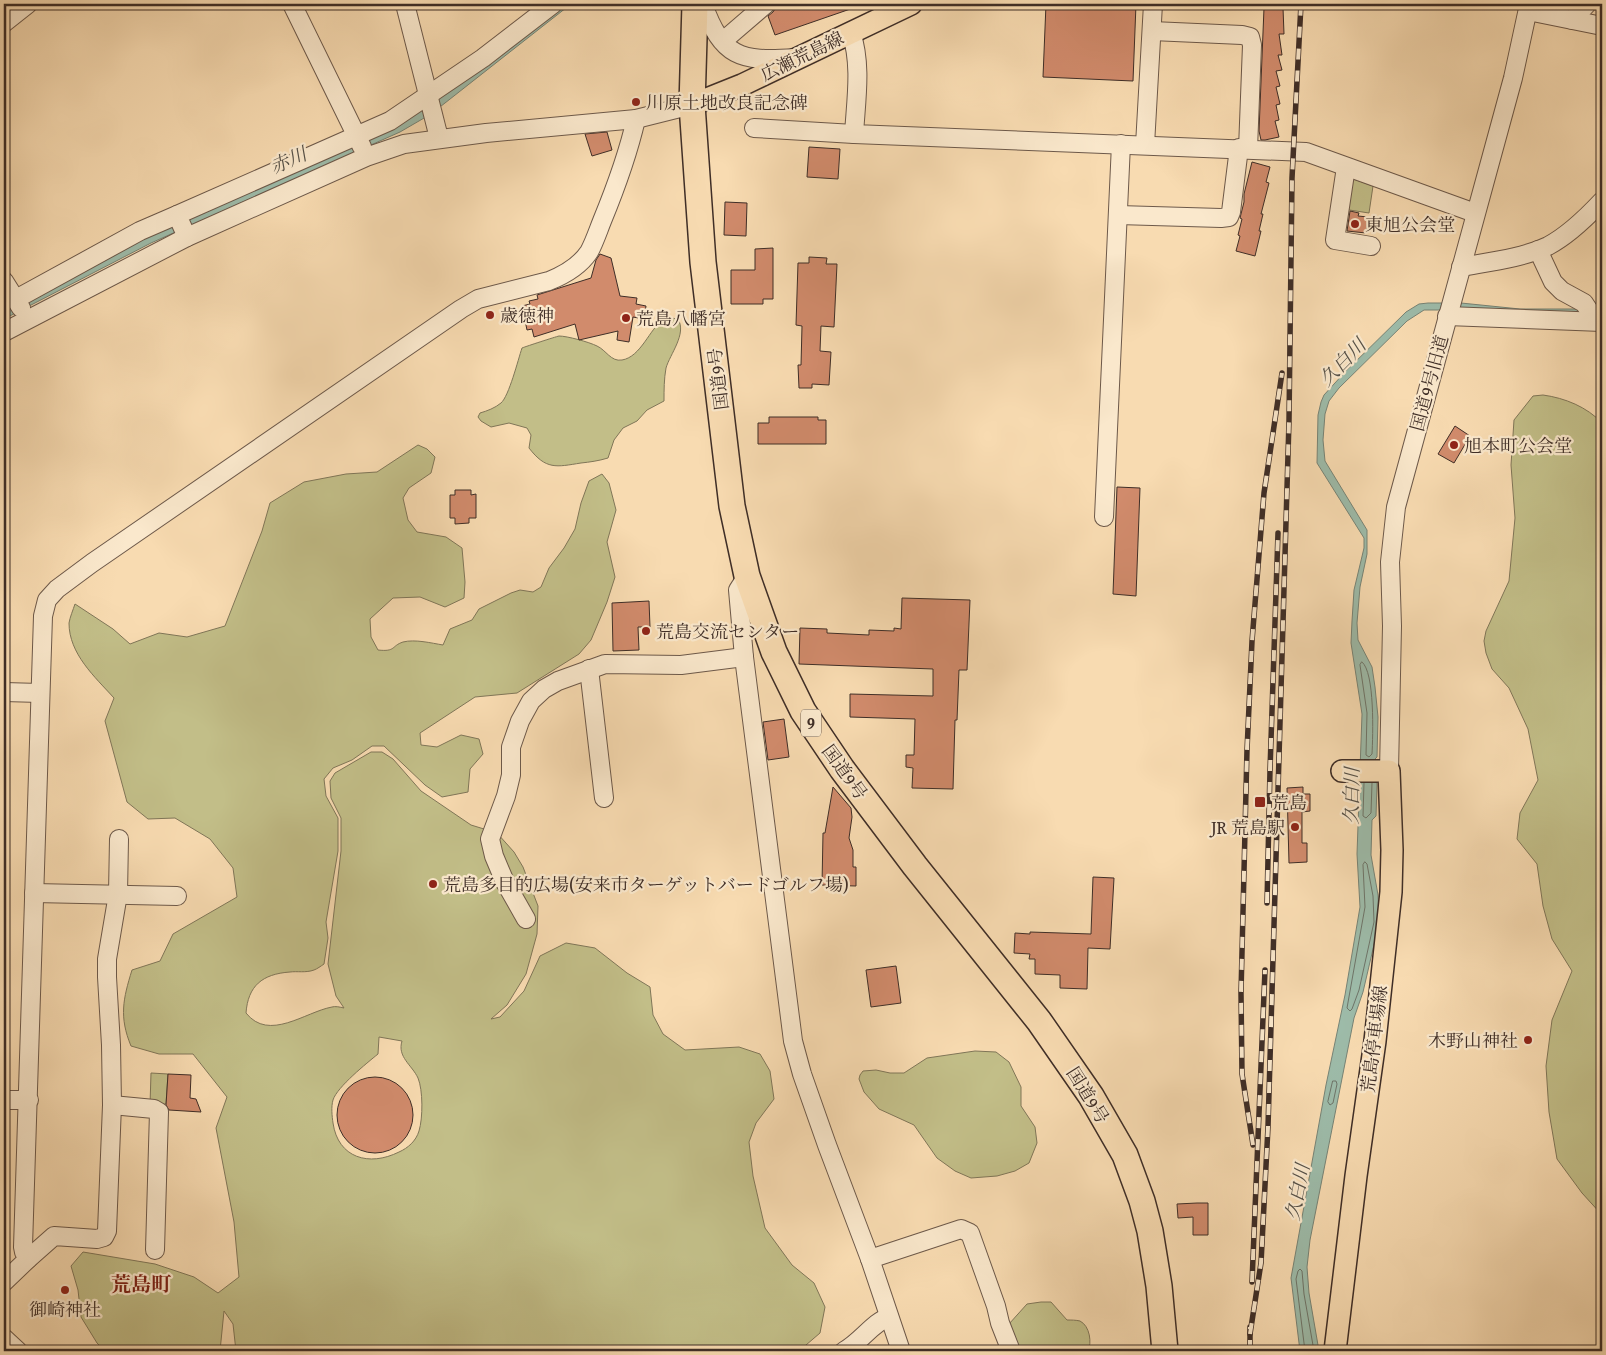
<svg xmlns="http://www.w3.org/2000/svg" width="1606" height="1355" viewBox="0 0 1606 1355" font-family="'Gentium Book Plus','Noto Serif JP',serif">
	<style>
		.green { fill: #c2be88; stroke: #807658; fill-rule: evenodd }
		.water { fill: #9dbba9; stroke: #778375 }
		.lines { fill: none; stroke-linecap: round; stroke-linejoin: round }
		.shore { stroke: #6e7468; stroke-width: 1 }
		.building { fill: #d18b6c; stroke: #3f2e27 }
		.minor-casing { stroke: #6d594a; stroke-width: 20 }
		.major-casing { stroke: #3f2e27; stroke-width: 24 }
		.highway-casing { stroke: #3f2e27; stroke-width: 28 }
		.minor { stroke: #fae8cc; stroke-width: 18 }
		.major { stroke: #f8dbb1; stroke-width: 21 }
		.highway { stroke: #f8dbb1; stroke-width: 25 }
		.rail-casing { stroke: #3f2e27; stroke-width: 5.5 }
		.rail { stroke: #fae8cc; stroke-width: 4; stroke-dasharray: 11; stroke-linecap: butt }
		.poi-dot { fill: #8f2418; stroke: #fae8cc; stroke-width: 2 }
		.labels { text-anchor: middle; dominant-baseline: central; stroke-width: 4.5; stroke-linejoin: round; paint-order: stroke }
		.shield { fill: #fae8cc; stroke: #776658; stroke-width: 1 }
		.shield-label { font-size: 16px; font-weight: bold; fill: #3f2e27 }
		.street-label { font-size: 18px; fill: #3f2e27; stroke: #fae8cc }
		.poi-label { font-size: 18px; fill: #3f2e27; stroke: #fae8cc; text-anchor: start }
		.water-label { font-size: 19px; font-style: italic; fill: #565148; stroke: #fae8cc }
		.quarter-label { font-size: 20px; font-weight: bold; fill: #7a1f14; stroke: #fae8cc }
	</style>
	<rect width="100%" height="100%" fill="#f8dbb1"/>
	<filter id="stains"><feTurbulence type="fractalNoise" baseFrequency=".004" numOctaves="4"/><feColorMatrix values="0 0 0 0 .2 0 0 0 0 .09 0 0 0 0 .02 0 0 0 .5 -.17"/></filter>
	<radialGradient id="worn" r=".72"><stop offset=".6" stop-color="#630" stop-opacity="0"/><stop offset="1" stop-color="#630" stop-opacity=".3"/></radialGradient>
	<g class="green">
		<polygon points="1348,177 1373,186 1369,213 1343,209"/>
		<path d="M671,318L678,319C687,334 670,354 666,368C664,379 664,390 664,401L647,410L637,421L623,428L614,440L608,458C598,461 590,462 581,463C556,467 546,470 529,448L531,435L527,428L509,423L491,427L481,421L478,417L480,413C487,411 495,408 501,403C509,396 518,360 522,348C527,346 555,337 559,336C567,336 589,342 597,346C606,350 611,362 622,360C641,357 650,328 663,320C665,319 668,319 671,318Z"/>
		<path d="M1543,395C1565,398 1587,407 1602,423V1215L1582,1193L1557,1159L1549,1112L1546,1066L1552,1020L1572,971L1552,939L1543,906L1537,864L1517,839L1520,813L1538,780L1528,729L1509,688L1492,669L1486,653L1484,641L1486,631L1509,581L1515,518L1511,465L1514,420L1533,396Z"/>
		<path d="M418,445L427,449L435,457L431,473L409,488L403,498L408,520L417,532L446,537L462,548L465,582L464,598L445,607L420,597L393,598L370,619L371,637L378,650C396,652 391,646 403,642C415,639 431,643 443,645L450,629L472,620L479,609L511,593L520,590L533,592L541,587L549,568L564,548L575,529L581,503L589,481L602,474L609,483L616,510L607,542L615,577L607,602L591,640L579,654L517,693L475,697L420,733L421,745L437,747L461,735L479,739L483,754L470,769L468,792L442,797L425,785L384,746H372L352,760L333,768L324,779L326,796L338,818V851L326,922L328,938L324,964C321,966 317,969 314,970C306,973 297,971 290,972C262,974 248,986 246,1013C269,1042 305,1012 332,1007C335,1006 340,1007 344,1008L336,996L328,964L341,851V818L331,798L330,781L335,773L371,752H382L393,759L421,791L471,825L497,833L514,852L523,867L538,906L537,934L526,974L507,1005L491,1019L500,1017L524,991L540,956L566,943L595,948L627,973L650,987L653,1015L663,1034L685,1050L739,1047L760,1054L770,1071L774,1099L756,1123L749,1142L753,1176L765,1228L792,1265L814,1283L825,1307L820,1333L799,1351H236L233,1324L224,1311L220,1351H105L97,1343L81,1317L78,1290L71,1266L83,1252L155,1264L194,1277L218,1293L239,1277L234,1222L216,1128L227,1097L193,1054H159L131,1046C119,1017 123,999 132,970L160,961L173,934L237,897L233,868L210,839L175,818L148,819L127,802L105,721L114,698C95,677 69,654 69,623C70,617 73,610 75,604L113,629L130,644L159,633L187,637L225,626L262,531L270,503L304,482L346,474L377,472ZM379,1037L402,1041C397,1057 412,1065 418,1078C423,1090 423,1118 419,1131C416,1141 408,1148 399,1152C369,1167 338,1158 333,1123C332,1116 331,1107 333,1100C337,1087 367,1063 378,1054Z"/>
		<polygon points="975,1051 996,1052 1009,1062 1021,1087 1021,1106 1035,1127 1037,1143 1029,1163 1015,1171 997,1176 971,1178 955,1171 937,1158 914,1125 879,1109 864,1092 859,1079 860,1075 863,1071 876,1070 890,1073 904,1073 927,1058"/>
		<polygon points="151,1073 168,1074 166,1104 150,1105"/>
		<path d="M1041,1302H1051L1067,1320C1071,1320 1076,1320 1080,1321C1090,1326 1092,1343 1088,1351H1018L1009,1324L1027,1304Z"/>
	</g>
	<g class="water">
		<polygon points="563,4 571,4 431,114 400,132 151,243 4,319 4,311 120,250 428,104"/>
		<polygon points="1428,303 1442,303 1440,310 1424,310 1407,321 1339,388 1329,401 1325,414 1323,440 1325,461 1367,530 1367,554 1360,587 1357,623 1358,640 1372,667 1375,687 1378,717 1377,757 1374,760 1377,785 1376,816 1372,820 1371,855 1378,895 1379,923 1363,992 1354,1018 1310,1240 1307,1267 1309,1293 1319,1351 1300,1351 1291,1278 1326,1085 1345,995 1360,907 1357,854 1362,714 1351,643 1352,621 1354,590 1364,548 1364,538 1317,463 1318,415 1321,402 1324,395 1345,372 1406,312 1419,304"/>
		<polygon points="1461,303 1520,309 1596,309 1602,311 1602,317 1459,310"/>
	</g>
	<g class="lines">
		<g class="shore">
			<path d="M1362,662C1375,672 1373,736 1372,754L1369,757L1366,755L1367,713L1360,665Z"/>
			<polyline points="1364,783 1363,816 1366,818 1371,813 1372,783"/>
			<polygon points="1365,862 1367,864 1373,896 1374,922 1359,990 1352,1009 1350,1011 1347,1008 1365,907 1363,865"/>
			<polygon points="1333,1081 1336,1081 1337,1084 1333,1103 1330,1105 1328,1102"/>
			<polyline points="1305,1351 1296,1279 1298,1271 1300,1269 1302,1271 1304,1294 1314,1351"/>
		</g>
	</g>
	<g class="building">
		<polygon points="778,4 859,4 859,6 775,35 768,16 773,12"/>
		<polygon points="1046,4 1136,4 1133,81 1043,77"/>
		<polygon points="1264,8 1283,8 1284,34 1279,34 1282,55 1278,55 1282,70 1276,71 1280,86 1276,87 1280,104 1276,105 1279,120 1275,121 1279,137 1265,140 1261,140 1259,131"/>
		<polygon points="607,132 612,150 592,156 585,134"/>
		<polygon points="809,147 840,149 838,179 807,177"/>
		<polygon points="1252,162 1270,167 1266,182 1269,183 1261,214 1263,214 1259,231 1261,231 1255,256 1236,251 1240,236 1238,235 1242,219 1240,218 1244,202 1244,194"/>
		<polygon points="725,202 747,203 746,236 724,235"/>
		<polygon points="1350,211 1359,213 1358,216 1368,217 1366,233 1347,231"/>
		<polygon points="773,248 773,299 763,299 763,304 731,304 731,270 755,270 755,249"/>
		<polygon points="600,254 611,258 620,296 637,298 636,304 646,306 644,319 633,317 629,342 617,340 618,331 579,340 575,324 534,337 532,329 527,330 522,306 530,304 529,301 538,299 537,295 591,278 596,260"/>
		<polygon points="809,257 827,258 826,264 837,264 834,327 821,326 820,351 831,352 829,385 812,384 812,388 799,388 798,365 801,365 802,326 796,325 798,263 809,263"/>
		<polygon points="769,417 818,417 818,420 826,420 826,444 758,444 758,423 769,423"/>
		<polygon points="1455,426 1470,436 1454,463 1438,454"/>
		<polygon points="1117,487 1140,488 1136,596 1113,594"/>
		<polygon points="455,490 471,490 471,495 476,494 476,518 469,518 469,523 455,524 455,518 450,518 450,495 455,495"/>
		<polygon points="902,598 970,600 967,670 959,670 957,720 955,720 953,789 912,788 913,768 906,767 906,755 914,755 915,719 850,717 850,694 933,696 933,669 799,664 800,628 827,629 827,633 869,635 869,630 894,631 894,628 901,629"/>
		<polygon points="649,601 650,627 638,627 639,650 613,651 612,603"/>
		<polygon points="784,719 789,757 768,760 763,722"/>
		<polygon points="833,787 851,808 852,817 849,838 853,850 853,867 856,867 856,886 822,885 823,833 825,833"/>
		<polygon points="1303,787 1303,794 1310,794 1310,811 1302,812 1302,843 1307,843 1307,862 1289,863 1287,788"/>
		<polygon points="1093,877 1114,878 1110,949 1088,948 1087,989 1060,988 1060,975 1035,974 1035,959 1029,959 1030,954 1014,953 1015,933 1030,934 1030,932 1091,934"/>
		<polygon points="896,966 901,1003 871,1007 866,970"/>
		<polygon points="168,1074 191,1075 190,1098 196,1099 201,1112 169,1110 166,1105"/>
		<circle cx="375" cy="1115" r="38"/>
		<polygon points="1197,1203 1208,1203 1208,1235 1193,1235 1193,1217 1178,1218 1177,1204"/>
	</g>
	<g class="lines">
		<defs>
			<g id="minor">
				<polyline points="292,4 362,147"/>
				<polyline points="405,4 439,138"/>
				<path d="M703,4C722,57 740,62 794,58"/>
				<polyline points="1528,11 1602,26"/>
				<polyline points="1572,20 1587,4"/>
				<polyline points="4,23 28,4"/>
				<polyline points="1152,31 1242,35 1250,37 1252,45 1248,149"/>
				<path d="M851,32C862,65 856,100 854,134L1306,152L1475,213"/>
				<polyline points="723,41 766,4"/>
				<polyline points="754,128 854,134"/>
				<polyline points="1145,145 1153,4"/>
				<polyline points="1346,167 1335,240 1371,246"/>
				<polyline points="1118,215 1221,218 1229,217 1231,212 1239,148"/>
				<polyline points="187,237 177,215 390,121 483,58 553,4"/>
				<polyline points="1538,250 1553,282 1562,291 1584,303 1596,321"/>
				<path d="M1461,267C1488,262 1523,258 1548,246C1569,235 1587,217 1602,201"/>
				<polyline points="4,281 21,308"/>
				<polyline points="16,299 140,231 177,215"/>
				<polyline points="1447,316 1602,322"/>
				<polyline points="4,332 187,237 366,157 404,144 486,133 636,119 692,105"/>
				<polyline points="1104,517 1121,144"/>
				<polyline points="747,576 738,590 744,657 793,1041 802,1074 827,1145 870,1259 901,1351"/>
				<polyline points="589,669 604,798"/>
				<polyline points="4,692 40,693"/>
				<polyline points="1389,771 1392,626 1390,562 1396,507 1513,78 1529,4"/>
				<polyline points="34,893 177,896"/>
				<polyline points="526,919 505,882 494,856 490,839 506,796 511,775 511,747 520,721 531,701 544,689 558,681 605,664 681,665 744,657"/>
				<polyline points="4,1100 29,1100"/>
				<polyline points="112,1105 154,1109 159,1112 155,1250"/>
				<polyline points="28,1259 54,1236 97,1239 104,1237 107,1231 112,1105 111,1045 107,977 107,959 118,894 119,839"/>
				<polyline points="870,1259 961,1229 970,1233 996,1306 1000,1323 1011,1351"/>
				<path d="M4,1282L28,1259L24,1252L23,1247L43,616L47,600L57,589L92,563L461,309L478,299L549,281C564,275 579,267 589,252C594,243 598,231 602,221C616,187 628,154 636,119"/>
				<polyline points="4,1338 18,1351"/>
				<path d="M844,1351C861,1342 873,1322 889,1317"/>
			</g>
			<g id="major">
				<polyline points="692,105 742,85 911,4"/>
				<polyline points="1335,1351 1356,1176 1375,1041 1391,892 1392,850 1389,771 1342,771"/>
			</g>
			<polyline id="highway" points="695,4 692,105 703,262 732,506 747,576 774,652 803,711 842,769 915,866 1039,1021 1091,1096 1125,1155 1142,1201 1150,1231 1159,1286 1165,1351"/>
		</defs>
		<use href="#minor" class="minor-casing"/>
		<use href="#major" class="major-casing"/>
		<use href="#highway" class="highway-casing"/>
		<use href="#minor" class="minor"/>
		<use href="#major" class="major"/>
		<use href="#highway" class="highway"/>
		<defs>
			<g id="rail">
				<polyline points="1267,903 1270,770 1278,533"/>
				<polyline points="1253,1145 1242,1074 1241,993 1247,750 1252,641 1264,493 1282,373"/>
				<polyline points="1252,1282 1265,970"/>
				<polyline points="1250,1334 1261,1263 1268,1127 1289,421 1292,178 1301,4"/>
				<polyline points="1250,1351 1250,1327"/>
			</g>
		</defs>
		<use href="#rail" class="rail-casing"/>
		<use href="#rail" class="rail"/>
	</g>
	<g class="poi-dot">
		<circle cx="636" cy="102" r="5"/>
		<circle cx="1355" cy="224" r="5"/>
		<circle cx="490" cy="315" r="5"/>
		<circle cx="626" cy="318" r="5"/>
		<circle cx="1454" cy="445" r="5"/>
		<circle cx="646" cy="631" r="5"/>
		<rect x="1254" y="796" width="12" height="12" rx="2.5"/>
		<circle cx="1295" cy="827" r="5"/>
		<circle cx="433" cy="884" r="5"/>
		<circle cx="1528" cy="1040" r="5"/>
		<circle cx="65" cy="1290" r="5"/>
	</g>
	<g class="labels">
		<rect class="shield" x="801" y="709.5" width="20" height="27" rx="4"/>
		<g class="shield-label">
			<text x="811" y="723">9</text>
		</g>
		<g class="street-label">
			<text transform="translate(802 56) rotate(-26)">広瀬荒島線</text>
			<text transform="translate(718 379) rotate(-97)">国道9号</text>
			<text transform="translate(1429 383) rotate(-75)">国道9号旧道</text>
			<text transform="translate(845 772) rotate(54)">国道9号</text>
			<text transform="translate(1374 1039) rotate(-83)">荒島停車場線</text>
			<text transform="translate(1088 1095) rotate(58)">国道9号</text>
		</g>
		<g class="poi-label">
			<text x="646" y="102">川原土地改良記念碑</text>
			<text x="1365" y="224">東旭公会堂</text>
			<text x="500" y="315">歳徳神</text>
			<text x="636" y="318">荒島八幡宮</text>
			<text x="1464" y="445">旭本町公会堂</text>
			<text x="656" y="631">荒島交流センター</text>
			<text x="1271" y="802">荒島</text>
			<text x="1285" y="827" text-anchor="end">JR 荒島駅</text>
			<text x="443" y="884">荒島多目的広場(安来市ターゲットバードゴルフ場)</text>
			<text x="1518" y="1040" text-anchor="end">木野山神社</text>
			<text x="65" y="1309" text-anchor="middle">御崎神社</text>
		</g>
		<g class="water-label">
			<text transform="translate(288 160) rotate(-24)">赤川</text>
			<text transform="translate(1342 362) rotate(-46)">久白川</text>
			<text transform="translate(1351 796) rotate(-89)">久白川</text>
			<text transform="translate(1297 1192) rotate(-79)">久白川</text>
		</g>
		<g class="quarter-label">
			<text x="141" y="1283">荒島町</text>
		</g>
	</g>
	<rect width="1606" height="1355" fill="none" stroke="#f8dbb1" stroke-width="20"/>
	<rect x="5" y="5" width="1596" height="1345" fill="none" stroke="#3f2e27" stroke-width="2.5"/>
	<rect x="10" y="10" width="1586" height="1335" fill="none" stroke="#3f2e27"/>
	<rect width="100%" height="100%" filter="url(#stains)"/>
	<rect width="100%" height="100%" fill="url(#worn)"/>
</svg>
